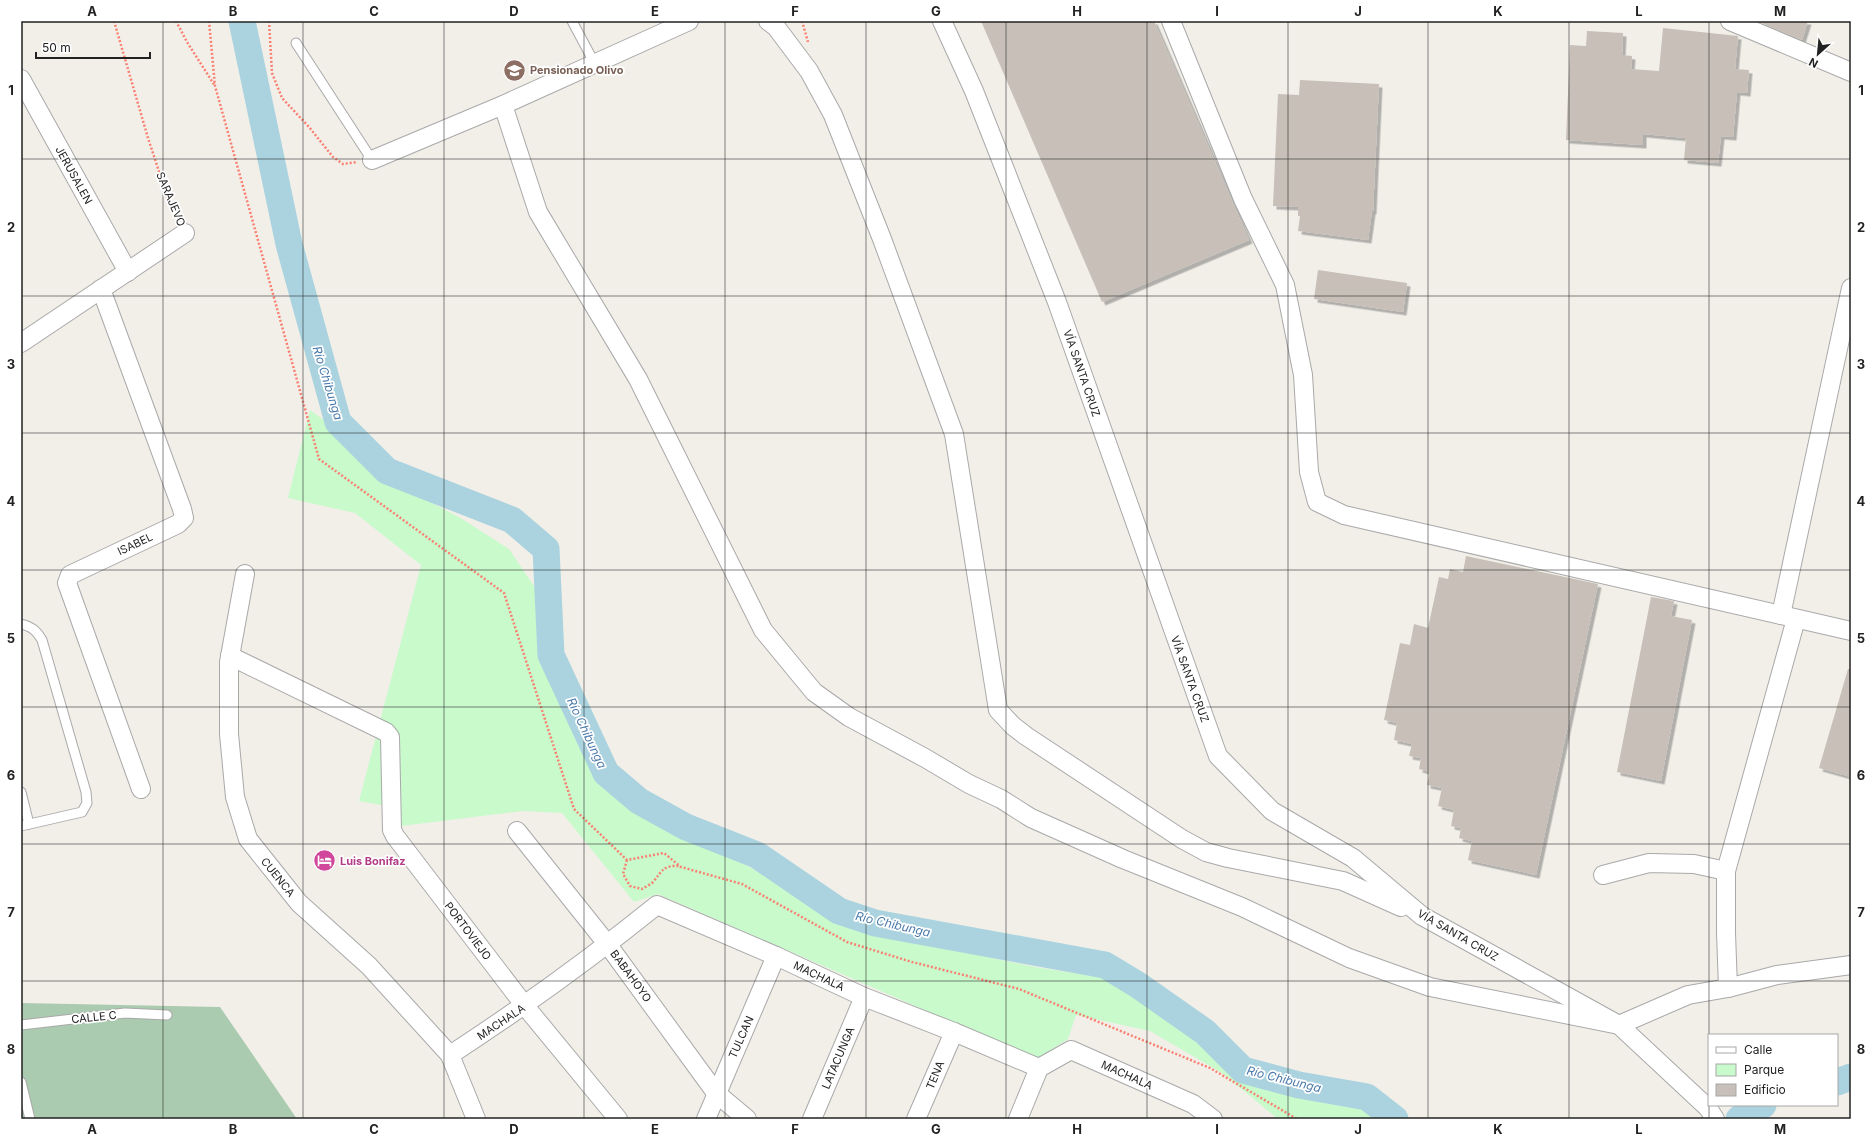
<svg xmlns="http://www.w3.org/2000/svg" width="1872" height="1140" viewBox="0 0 1872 1140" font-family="Inter,sans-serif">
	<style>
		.cemetery { fill: #aacbaf }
		.park { fill: #c8facc }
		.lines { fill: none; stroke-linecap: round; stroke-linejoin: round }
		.river { stroke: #aad3df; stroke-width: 27 }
		.building { fill: #c7bfb8; filter: url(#shadow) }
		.lane-casing { stroke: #a9a9a9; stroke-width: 11 }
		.street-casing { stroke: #a9a9a9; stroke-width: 20 }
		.path { stroke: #fa8072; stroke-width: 2.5; stroke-dasharray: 2 2; stroke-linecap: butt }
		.lane { stroke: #fff; stroke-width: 9 }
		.street { stroke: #fff; stroke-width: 18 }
		.grid { fill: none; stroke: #222; stroke-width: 1; stroke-opacity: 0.55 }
		.labels { text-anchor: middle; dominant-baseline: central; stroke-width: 3.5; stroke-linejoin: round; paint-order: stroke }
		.education-label { font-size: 11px; font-weight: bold; fill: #785e54; stroke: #fff; text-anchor: start }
		.street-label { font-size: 11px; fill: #222; stroke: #fff }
		.hotel-label { font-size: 11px; font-weight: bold; fill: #b23c85; stroke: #fff; text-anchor: start }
		.water-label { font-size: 12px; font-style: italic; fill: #4a7aab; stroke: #fff }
		.neatline { fill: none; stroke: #222; stroke-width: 1.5 }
		.grid-label { font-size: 13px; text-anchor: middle; font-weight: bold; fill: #222 }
	</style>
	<defs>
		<filter id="shadow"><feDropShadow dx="3.5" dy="3.5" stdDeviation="0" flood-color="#0004"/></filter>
	</defs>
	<rect width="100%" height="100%" fill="#f2efe9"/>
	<polygon class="cemetery" points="21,1003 220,1007 297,1119 21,1119"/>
	<polygon class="park" points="310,410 339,431 365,462 412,493 459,517 509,549 540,595 555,678 576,741 608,788 665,831 734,858 818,907 882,935 1035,967 1117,980 1174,1021 1273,1087 1314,1101 1370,1111 1380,1119 1278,1119 1222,1073 1150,1031 1076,1015 1068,1039 1037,1059 658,894 634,902 562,813 523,811 385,828 386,806 359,801 421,565 355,513 288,498"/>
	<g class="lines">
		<g class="river">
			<polyline points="242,21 289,244 338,422 387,471 512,520 546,549 551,655 606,773 639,801 686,827 757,855 839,911 875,923 1105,965 1138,985 1205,1032 1243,1070 1299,1085 1367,1097 1395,1119"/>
			<polyline points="1837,1082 1851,1077"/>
			<polyline points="1739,1119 1751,1109 1763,1105"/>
		</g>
	</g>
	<g class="building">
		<polygon points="981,21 1154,21 1249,240 1102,302"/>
		<polygon points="1757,21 1808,21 1802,40"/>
		<polygon points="1663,28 1738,36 1735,69 1749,70 1747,93 1737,92 1733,137 1721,136 1718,163 1684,160 1686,138 1643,134 1643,145 1566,140 1570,45 1586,46 1587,31 1623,33 1622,55 1632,56 1631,69 1659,71"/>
		<polygon points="1300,80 1379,84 1373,211 1372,211 1368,240 1298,231 1300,216 1298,216 1298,207 1273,206 1278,94 1299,95"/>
		<polygon points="1318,270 1407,283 1403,312 1314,299"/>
		<polygon points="1466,556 1598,584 1536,875 1468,860 1472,841 1459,838 1461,828 1451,826 1454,810 1438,806 1442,788 1427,785 1430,772 1419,769 1421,758 1409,756 1412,744 1394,740 1397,723 1384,720 1400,643 1410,645 1414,624 1428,628 1439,577 1448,579 1450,569 1463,572"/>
		<polygon points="1651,597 1674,601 1671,616 1692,620 1661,781 1617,772"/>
		<polygon points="1848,669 1851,669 1851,777 1819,768"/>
	</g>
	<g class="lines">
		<defs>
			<g id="lane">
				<polyline points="572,21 595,64"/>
				<polyline points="296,43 372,160"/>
				<path d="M21,624C32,627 36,630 42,640L86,792L87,803L82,812L21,826"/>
				<polyline points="21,792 29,824"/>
				<polyline points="21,1025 125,1013 167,1015"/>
				<polyline points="21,1082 30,1119"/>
			</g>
			<g id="street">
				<polyline points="768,21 776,27 809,71 833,115 882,239 954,434 998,710 1013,726 1026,736 1182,839 1206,852 1228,858 1343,881 1401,907"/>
				<polyline points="942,21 974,91 1057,302 1218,756 1272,811 1353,858 1422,916 1619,1025 1708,1108 1715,1119"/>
				<polyline points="1171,21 1243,199 1285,285 1303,375 1309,472 1317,502 1344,515 1851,631"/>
				<polyline points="1730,21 1851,72"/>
				<polyline points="21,79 128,272"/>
				<polyline points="503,105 538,212 638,379 763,630 814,692 849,717 925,758 969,784 1001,799 1031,818 1123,859 1242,907 1349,958 1430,987 1619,1025 1688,995 1728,988 1777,975 1851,965"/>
				<polyline points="372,160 503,105 689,21"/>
				<polyline points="101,289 182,509 184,518 178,524 70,575 67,583 141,789"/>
				<polyline points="21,343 185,233"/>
				<polyline points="245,574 229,662 229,734 235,797 248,839 299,903 369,966 450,1055 476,1119"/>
				<polyline points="1781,615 1851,288"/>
				<polyline points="230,656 386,732 390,737 392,830 395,836 525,1006 618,1119"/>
				<polyline points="517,831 608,945 716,1093 747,1119"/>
				<polyline points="1603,875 1649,863 1694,864 1726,871"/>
				<polyline points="1728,988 1726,933 1726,871 1796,619"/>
				<path d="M450,1055C522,1008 590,959 657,905L776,956L864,997L954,1032L1039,1068L1071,1050L1193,1104L1213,1119"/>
				<polyline points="706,1119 776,956"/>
				<polyline points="812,1119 864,997"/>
				<polyline points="916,1119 954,1032"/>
				<polyline points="1018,1119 1039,1068"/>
			</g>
		</defs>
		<use href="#lane" class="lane-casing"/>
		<use href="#street" class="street-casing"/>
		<g class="path">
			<polyline points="114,21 148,138 168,199 178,218"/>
			<polyline points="176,21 187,42 215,86"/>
			<polyline points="209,21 215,86 319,459 504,593 574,809 627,860 664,853 681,867 742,884 847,942 912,962 1019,989 1210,1068 1297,1119"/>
			<polyline points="269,21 272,73 282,98 309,127 333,157 343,164 357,162"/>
			<polyline points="802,21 808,42"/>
			<path d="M627,860L623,874L630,886L642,889C645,887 650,885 653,882C662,871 663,865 680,866"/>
		</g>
		<use href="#lane" class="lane"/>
		<use href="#street" class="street"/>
	</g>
	<path class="grid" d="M163,21V1119M303,21V1119M444,21V1119M584,21V1119M725,21V1119M866,21V1119M1006,21V1119M1147,21V1119M1288,21V1119M1428,21V1119M1569,21V1119M1709,21V1035M21,159H1851M21,296H1851M21,433H1851M21,570H1851M21,707H1851M21,844H1851M21,981H1851M1709,1105V1119"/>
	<defs>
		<symbol id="school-disc" viewBox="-11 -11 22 22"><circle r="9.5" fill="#8d6e63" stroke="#fff"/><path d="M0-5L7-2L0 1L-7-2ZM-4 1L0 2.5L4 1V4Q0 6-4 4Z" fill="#fff"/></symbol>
		<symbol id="hotel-disc" viewBox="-11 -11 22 22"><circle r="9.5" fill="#d1479c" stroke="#fff"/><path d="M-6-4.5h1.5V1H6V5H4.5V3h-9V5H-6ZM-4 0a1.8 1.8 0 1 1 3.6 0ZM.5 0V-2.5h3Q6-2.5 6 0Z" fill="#fff"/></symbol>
	</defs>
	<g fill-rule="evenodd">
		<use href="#school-disc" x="502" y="58" width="25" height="25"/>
		<use href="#hotel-disc" x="312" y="848" width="25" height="25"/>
	</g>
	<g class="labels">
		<g class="education-label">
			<text x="530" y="70">Pensionado Olivo</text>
		</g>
		<g class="street-label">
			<text transform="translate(74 175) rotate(61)">JERUSALEN</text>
			<text transform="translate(171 199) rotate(67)">SARAJEVO</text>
			<text transform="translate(1082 373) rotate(71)">VÍA SANTA CRUZ</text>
			<text transform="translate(135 544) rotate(-25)">ISABEL</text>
			<text transform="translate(1190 679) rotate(70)">VÍA SANTA CRUZ</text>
			<text transform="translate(278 877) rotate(51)">CUENCA</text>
			<text transform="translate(468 931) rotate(53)">PORTOVIEJO</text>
			<text transform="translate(1458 935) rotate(30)">VÍA SANTA CRUZ</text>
			<text transform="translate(631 976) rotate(54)">BABAHOYO</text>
			<text transform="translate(819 976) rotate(25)">MACHALA</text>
			<text transform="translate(94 1017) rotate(-6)">CALLE C</text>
			<text transform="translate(501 1022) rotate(-34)">MACHALA</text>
			<text transform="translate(741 1037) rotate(-66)">TULCAN</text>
			<text transform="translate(838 1058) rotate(-67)">LATACUNGA</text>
			<text transform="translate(935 1075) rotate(-67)">TENA</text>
			<text transform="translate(1127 1075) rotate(24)">MACHALA</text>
		</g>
		<g class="hotel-label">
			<text x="340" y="861">Luis Bonifaz</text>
		</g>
		<g class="water-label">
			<text transform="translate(328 383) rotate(73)">Río Chibunga</text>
			<text transform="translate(587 733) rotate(65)">Río Chibunga</text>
			<text transform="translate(893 924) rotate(13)">Río Chibunga</text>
			<text transform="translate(1284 1079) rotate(14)">Río Chibunga</text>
		</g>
	</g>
	<rect width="1872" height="1140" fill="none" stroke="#ffffff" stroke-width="44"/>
	<rect x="1708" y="1034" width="130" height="72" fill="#ffffff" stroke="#a7a7a7"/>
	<rect x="1716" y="1047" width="20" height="6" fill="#ffffff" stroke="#a7a7a7"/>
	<text x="1744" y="1054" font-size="12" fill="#222222">Calle</text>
	<rect x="1716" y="1064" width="20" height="12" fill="#c8facc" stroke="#a7a7a7"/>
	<text x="1744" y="1074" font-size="12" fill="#222222">Parque</text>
	<rect x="1716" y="1084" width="20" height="12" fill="#c7bfb8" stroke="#a7a7a7"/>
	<text x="1744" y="1094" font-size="12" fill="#222222">Edificio</text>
	<g transform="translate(1818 54) rotate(207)" stroke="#ffffff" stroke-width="3" paint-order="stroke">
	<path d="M0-3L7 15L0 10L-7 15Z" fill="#222222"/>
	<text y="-6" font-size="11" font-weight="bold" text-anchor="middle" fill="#222222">N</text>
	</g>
	<path d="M36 52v6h114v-6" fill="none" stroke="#222222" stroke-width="2"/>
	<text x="42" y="52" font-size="12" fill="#222222" stroke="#ffffff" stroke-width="3" paint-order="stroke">50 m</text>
	<rect x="22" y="22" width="1828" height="1096" class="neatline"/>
	<g class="grid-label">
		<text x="92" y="16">A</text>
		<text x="233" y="16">B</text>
		<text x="374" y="16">C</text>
		<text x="514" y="16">D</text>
		<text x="655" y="16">E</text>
		<text x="795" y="16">F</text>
		<text x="936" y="16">G</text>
		<text x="1077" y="16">H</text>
		<text x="1217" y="16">I</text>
		<text x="1358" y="16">J</text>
		<text x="1498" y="16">K</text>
		<text x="1639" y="16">L</text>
		<text x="1780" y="16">M</text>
		<text x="11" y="95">1</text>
		<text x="1861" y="95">1</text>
		<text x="11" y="232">2</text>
		<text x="1861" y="232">2</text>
		<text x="11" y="369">3</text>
		<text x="1861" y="369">3</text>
		<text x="11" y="506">4</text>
		<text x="1861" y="506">4</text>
		<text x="11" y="643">5</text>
		<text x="1861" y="643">5</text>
		<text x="11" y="780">6</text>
		<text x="1861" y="780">6</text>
		<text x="11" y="917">7</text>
		<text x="1861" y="917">7</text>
		<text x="11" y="1054">8</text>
		<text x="1861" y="1054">8</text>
		<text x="92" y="1134">A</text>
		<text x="233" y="1134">B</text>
		<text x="374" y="1134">C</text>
		<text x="514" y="1134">D</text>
		<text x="655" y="1134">E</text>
		<text x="795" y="1134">F</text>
		<text x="936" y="1134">G</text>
		<text x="1077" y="1134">H</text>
		<text x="1217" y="1134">I</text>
		<text x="1358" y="1134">J</text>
		<text x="1498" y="1134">K</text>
		<text x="1639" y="1134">L</text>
		<text x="1780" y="1134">M</text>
	</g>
</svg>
